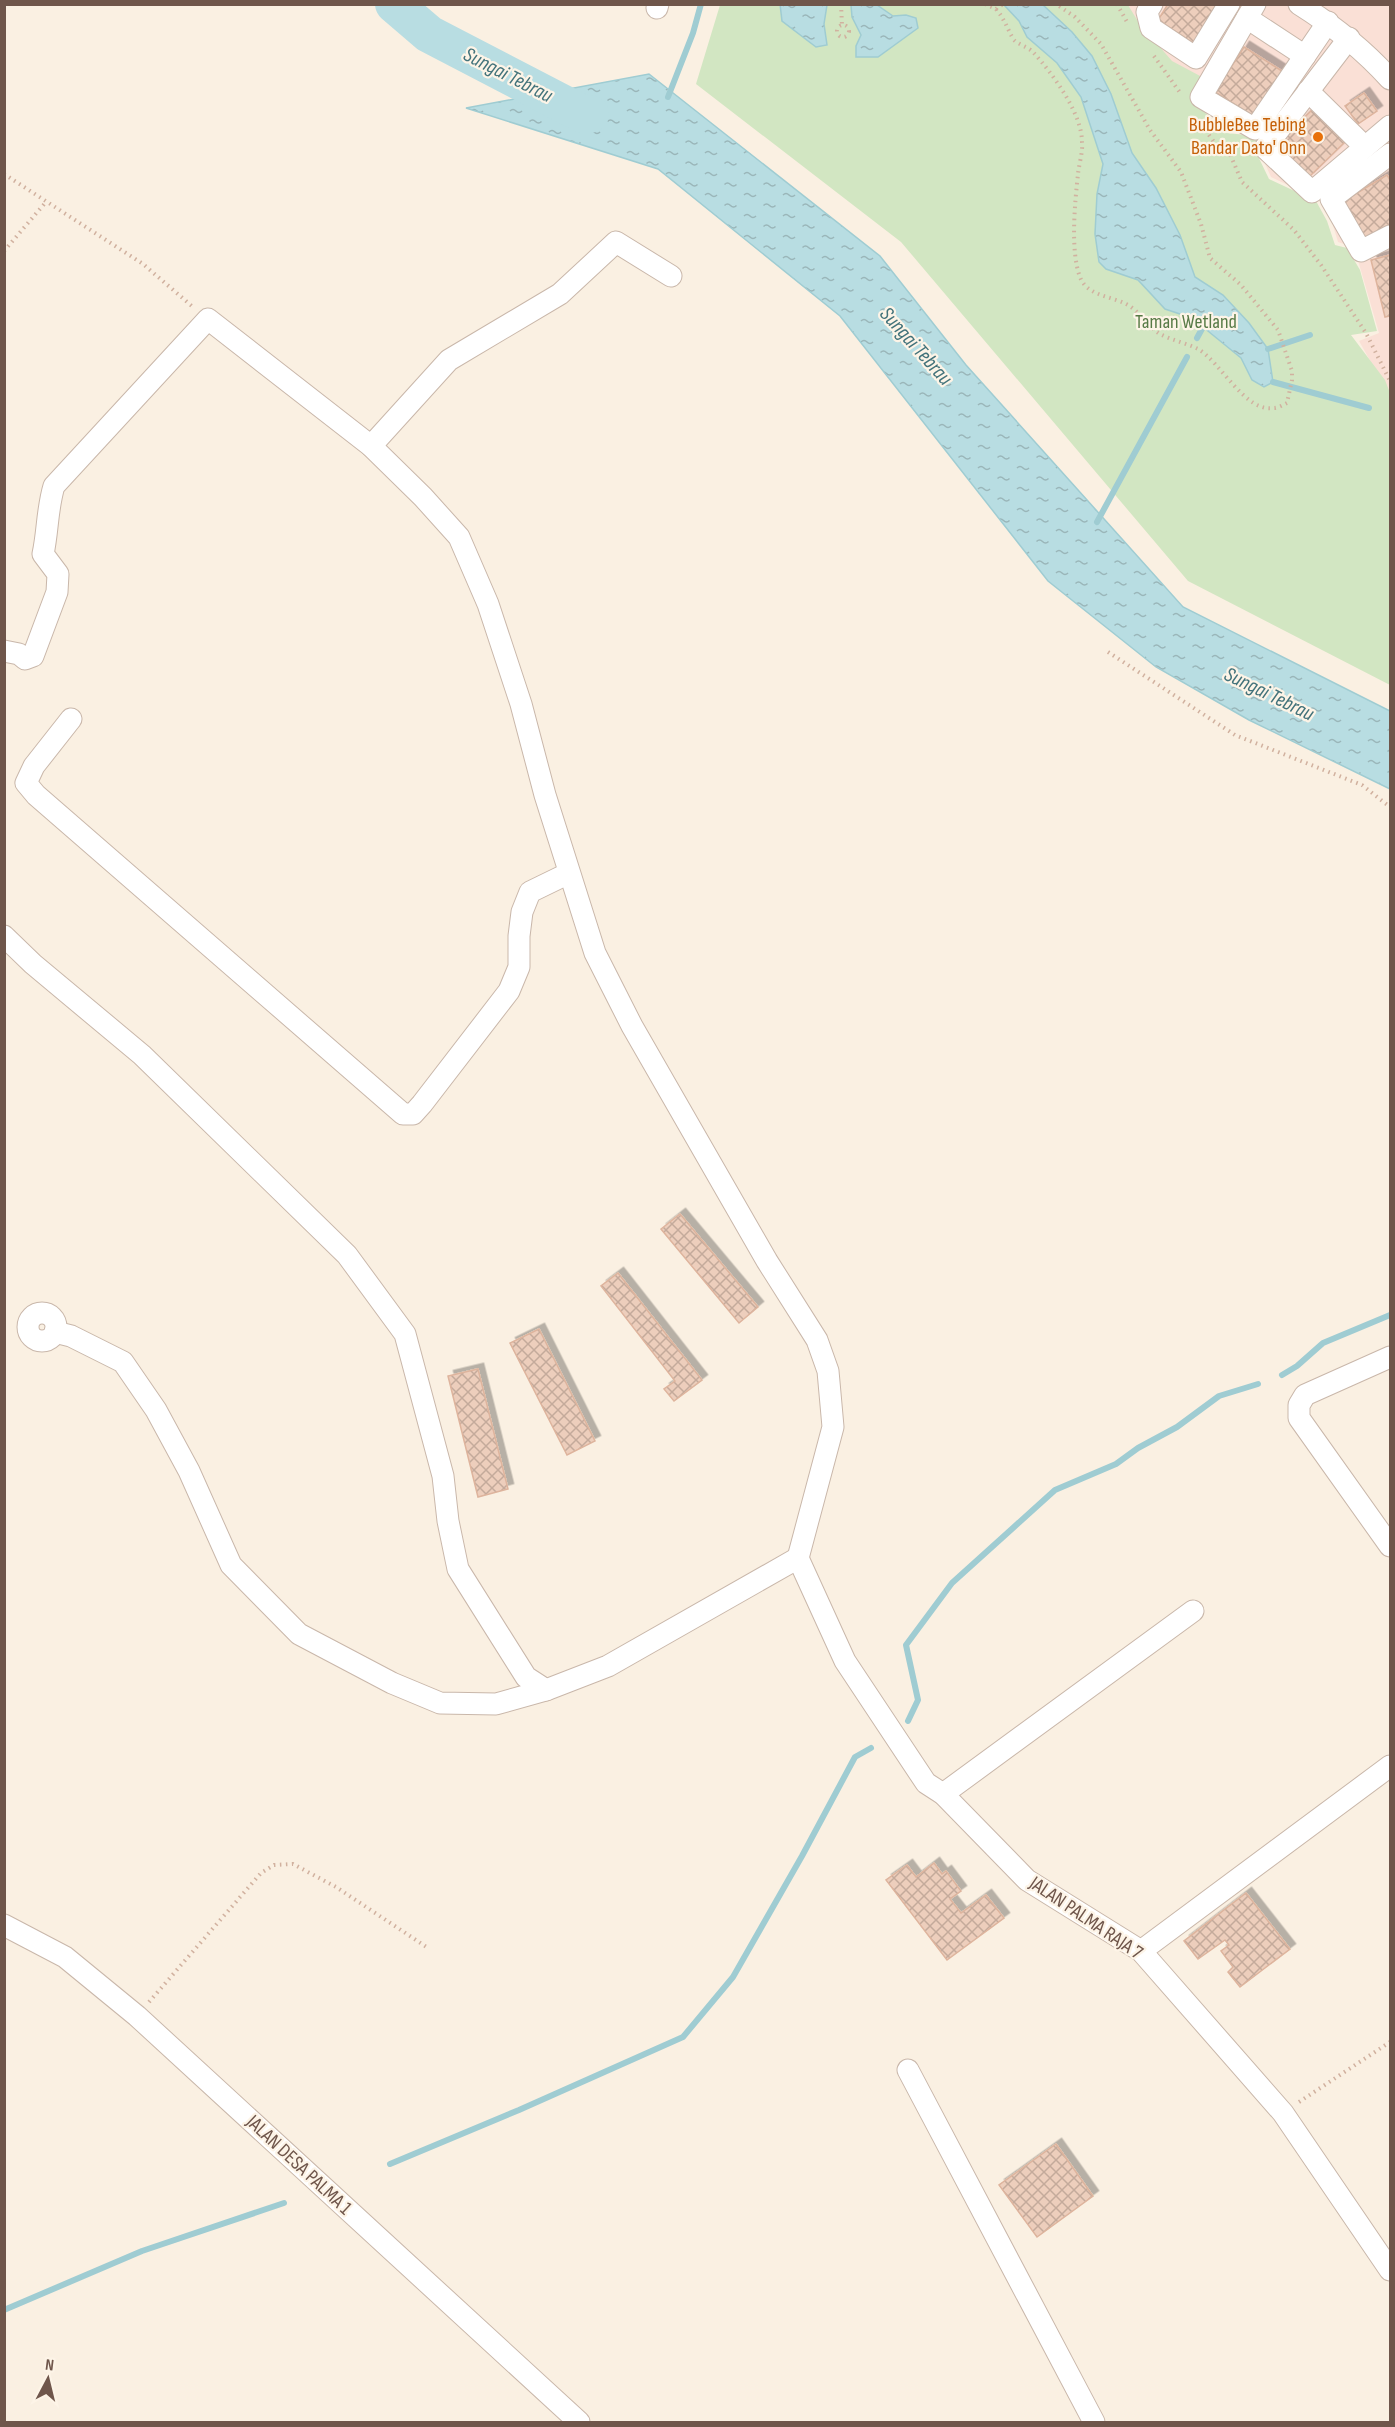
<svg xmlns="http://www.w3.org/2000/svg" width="1395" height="2427" viewBox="0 0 1395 2427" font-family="'Sofia Sans Condensed',sans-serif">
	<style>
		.commercial { fill: #fae0d6 }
		.park { fill: #d2e6c2 }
		.water { fill: url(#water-ripples); stroke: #9fccd2; stroke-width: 1.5 }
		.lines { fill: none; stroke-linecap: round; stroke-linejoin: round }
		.stream { stroke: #9fccd2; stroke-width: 6 }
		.river { stroke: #b8dde2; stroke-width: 38 }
		.building { fill: url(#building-cross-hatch); stroke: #deb49d; stroke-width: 1.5; filter: url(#shadow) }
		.minor-casing { stroke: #c9b7aa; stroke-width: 23 }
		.path { stroke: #d1b19f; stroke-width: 4; stroke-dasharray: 1.5 4.5; stroke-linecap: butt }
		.minor { stroke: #fff; stroke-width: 21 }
		.food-dot { fill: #e8710a; stroke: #fdf4e7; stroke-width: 2 }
		.labels { text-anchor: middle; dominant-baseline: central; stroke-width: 4.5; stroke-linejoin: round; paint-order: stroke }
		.food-label { font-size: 20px; fill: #c56008; stroke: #fdf4e7; text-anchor: end }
		.park-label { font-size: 20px; fill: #577a46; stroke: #fdf4e7 }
		.street-label { font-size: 20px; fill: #6f564b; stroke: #fdf4e7 }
		.water-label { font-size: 21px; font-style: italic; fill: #43737b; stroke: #fdf4e7 }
	</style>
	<defs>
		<pattern id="water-ripples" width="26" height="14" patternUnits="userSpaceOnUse" patternTransform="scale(1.5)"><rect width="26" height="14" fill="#b8dde2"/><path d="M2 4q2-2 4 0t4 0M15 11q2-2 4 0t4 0" fill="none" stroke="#9ab6b9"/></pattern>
		<pattern id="building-cross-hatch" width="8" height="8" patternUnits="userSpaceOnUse" patternTransform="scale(1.5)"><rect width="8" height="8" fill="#edcebc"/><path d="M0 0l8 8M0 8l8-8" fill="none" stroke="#c4aa9b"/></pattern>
		<filter id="shadow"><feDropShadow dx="5.5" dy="-5.5" stdDeviation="0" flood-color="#0004"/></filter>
	</defs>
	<rect width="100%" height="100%" fill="#faf0e2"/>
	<polygon class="commercial" points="1125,5 1390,5 1390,396 1359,341 1379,333 1357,257 1350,246 1338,242 1331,219 1319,200 1271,177 1258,148 1195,99"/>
	<polygon class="park" points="720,5 1128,5 1139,23 1172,61 1202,77 1191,99 1226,133 1258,136 1254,148 1269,179 1316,201 1327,221 1335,245 1347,248 1360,270 1377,331 1351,335 1385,380 1390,393 1390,685 1188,581 901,242 696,84"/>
	<g class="water">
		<polygon points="780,4 827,5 824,24 827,45 816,47 782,21"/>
		<polygon points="851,5 877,5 893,16 906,15 916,18 918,28 878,57 856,57 856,46 861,35 852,17"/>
		<polygon points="1004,5 1043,5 1072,32 1092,56 1111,94 1132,153 1156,188 1180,235 1195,277 1223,295 1249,323 1268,349 1273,382 1264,387 1252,380 1241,358 1203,327 1186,316 1165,309 1138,280 1106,269 1099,262 1095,234 1097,194 1103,164 1081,97 1057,63 1027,37 1019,21"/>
		<polygon points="649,74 880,256 966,365 1183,607 1390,711 1390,789 1249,720 1156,667 1048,581 840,316 658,169 466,108"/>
	</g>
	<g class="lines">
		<g class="stream">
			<polyline points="668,97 693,33 701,4"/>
			<polyline points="1197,338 1203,327"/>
			<polyline points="1268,349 1310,335"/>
			<polyline points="1273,382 1369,408"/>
			<polyline points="1097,522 1187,357"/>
			<polyline points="1282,1375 1297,1366 1323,1343 1390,1315"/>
			<polyline points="908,1721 918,1700 906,1645 952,1583 1055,1490 1116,1464 1138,1448 1177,1427 1219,1396 1258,1384"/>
			<polyline points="390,2164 519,2110 683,2037 733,1977 802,1856 855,1757 871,1748"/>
			<polyline points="4,2310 142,2251 284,2203"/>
		</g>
		<polyline class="river" points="394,4 429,34 583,114 590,114"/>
	</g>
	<g class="building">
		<polygon points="1168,4 1222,4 1196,45 1158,20"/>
		<polygon points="1244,47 1282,71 1253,116 1215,92"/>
		<polygon points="1364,93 1377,111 1358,124 1345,106"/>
		<polygon points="1314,108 1346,141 1308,178 1276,145"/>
		<polygon points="1387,175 1390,180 1390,225 1365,240 1342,202"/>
		<polygon points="1390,255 1390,316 1385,317 1371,260"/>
		<polygon points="680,1214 758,1307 739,1323 661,1229"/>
		<polygon points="618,1273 702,1380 674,1401 664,1389 675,1381 601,1286"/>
		<polygon points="539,1329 595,1441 567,1455 510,1343"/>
		<polygon points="478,1369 508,1489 478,1497 448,1376"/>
		<polygon points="934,1863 942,1874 946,1871 961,1891 950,1899 961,1913 986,1895 1004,1918 947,1960 886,1880 907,1865 916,1877"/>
		<polygon points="1246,1893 1290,1949 1240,1987 1228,1972 1233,1967 1221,1951 1229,1945 1225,1940 1198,1959 1184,1941"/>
		<polygon points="1056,2144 1093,2196 1037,2237 999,2185"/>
	</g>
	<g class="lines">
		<defs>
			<g id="minor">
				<polyline points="1152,4 1147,12 1151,28 1196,58 1229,4"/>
				<polyline points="1255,4 1201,97 1255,129 1328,22"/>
				<path d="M1299,4C1334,26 1363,49 1390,79"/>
				<polyline points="657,8 658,4"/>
				<polyline points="1247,18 1305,56"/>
				<polyline points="1349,38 1265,148 1312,192 1390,126"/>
				<polyline points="1308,91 1365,147"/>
				<polyline points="1390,154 1331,199 1361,251 1390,236"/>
				<polyline points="371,446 449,360 560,294 616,242 671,276"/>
				<path d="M4,651L19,654L25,659L33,656L57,592L58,574L43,554C48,531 47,509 54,486L208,319L371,446L423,497L459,537L488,604L521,704L545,795L595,953L632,1026L767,1261L817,1340L828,1371L833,1427L798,1558L608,1666L546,1690"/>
				<polyline points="71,719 34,766 26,783 36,795 403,1114 413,1114 422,1104 509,991 519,967 519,936 522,912 530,892 569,873"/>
				<polyline points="4,936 33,964 142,1055 347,1255 405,1334 443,1476 448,1521 458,1569 526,1677 546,1690 496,1704 440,1703 392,1683 299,1634 231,1565 189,1471 156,1410 123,1362 71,1336 55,1332"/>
				<circle cx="42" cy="1327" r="14"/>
				<polyline points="1390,1357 1305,1395 1299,1405 1299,1418 1390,1546"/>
				<polyline points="798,1558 845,1661 926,1783 943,1794 1027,1880 1141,1951 1283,2113 1390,2270"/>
				<polyline points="943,1794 1193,1611"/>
				<polyline points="4,1925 65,1957 137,2016 579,2422"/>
				<polyline points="1141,1951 1390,1766"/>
				<polyline points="908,2070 1094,2422"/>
			</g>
		</defs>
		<use href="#minor" class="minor-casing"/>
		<g class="path">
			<polyline points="841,4 842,25"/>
			<polyline points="985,4 996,9 1003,4"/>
			<polyline points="1117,4 1127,22"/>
			<path d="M996,9C1006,21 1007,29 1014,40C1019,45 1028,47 1033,52C1052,73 1082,113 1082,142C1083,152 1079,164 1078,174C1075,202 1070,251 1080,277C1087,296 1111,296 1126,304C1140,311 1147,326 1160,334C1171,340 1186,343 1198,349C1221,362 1245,413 1274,408C1278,408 1283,405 1287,403L1292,380V371L1278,330L1241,285L1210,258L1201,224L1181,172L1150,130L1101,44L1075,17L1056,4"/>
			<circle cx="843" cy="31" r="6"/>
			<polyline points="1154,56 1181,94"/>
			<path d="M1199,120C1207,131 1216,150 1230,154L1242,182L1294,230L1321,265L1366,333L1390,381"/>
			<polyline points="4,174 143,264 193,307"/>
			<polyline points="4,251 46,202"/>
			<polyline points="1108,652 1235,735 1362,785 1390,807"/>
			<polyline points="149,2002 261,1873 274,1865 293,1864 336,1887 428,1948"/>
			<polyline points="1299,2102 1390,2042"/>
		</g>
		<use href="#minor" class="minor"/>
	</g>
	<circle class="food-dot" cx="1318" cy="137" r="6"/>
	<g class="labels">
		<g class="food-label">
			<text x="1306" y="125">BubbleBee Tebing<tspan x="1306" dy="23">Bandar Dato' Onn</tspan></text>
		</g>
		<g class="park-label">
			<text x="1186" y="322">Taman Wetland</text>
		</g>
		<g class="street-label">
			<text transform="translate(1086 1918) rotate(34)">JALAN PALMA RAJA 7</text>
			<text transform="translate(299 2165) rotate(43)">JALAN DESA PALMA 1</text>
		</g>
		<g class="water-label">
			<text transform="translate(508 75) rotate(27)">Sungai Tebrau</text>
			<text transform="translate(916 346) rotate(48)">Sungai Tebrau</text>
			<text transform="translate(1269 694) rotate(26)">Sungai Tebrau</text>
		</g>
	</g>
	<rect width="1395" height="2427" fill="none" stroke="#6f564b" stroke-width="12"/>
	<g transform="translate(48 2379) rotate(7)" stroke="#fdf4e7" stroke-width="4.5" paint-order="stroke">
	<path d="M0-4.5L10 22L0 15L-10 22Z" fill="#6f564b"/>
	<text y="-9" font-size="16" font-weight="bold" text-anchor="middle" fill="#6f564b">N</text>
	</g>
</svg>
